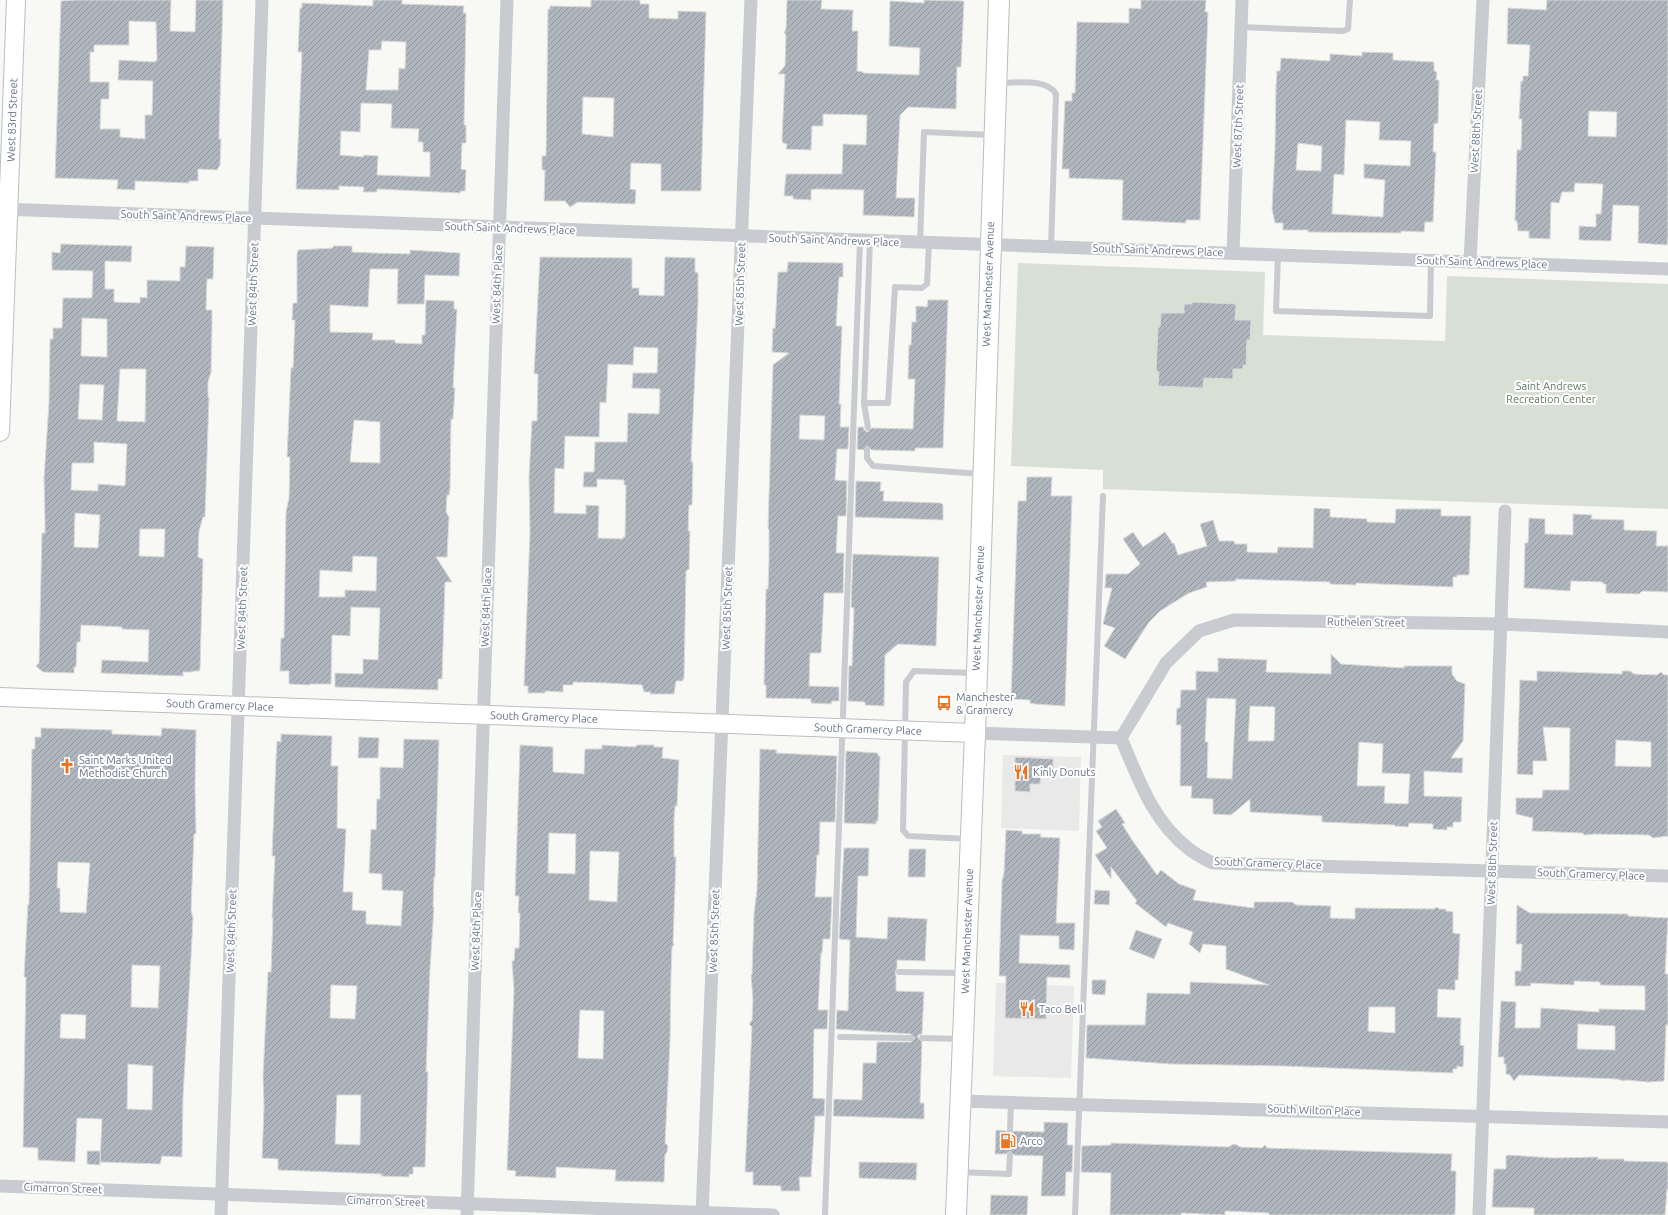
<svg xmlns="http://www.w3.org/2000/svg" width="1668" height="1215" viewBox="0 0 1668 1215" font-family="Ubuntu,sans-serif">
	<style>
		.built { fill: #e8e9e8 }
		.park { fill: #d8e0d6 }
		.building { fill: url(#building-hatch); stroke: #d9dad7; fill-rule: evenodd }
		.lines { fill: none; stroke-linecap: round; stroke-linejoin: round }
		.secondary-casing { stroke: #babec4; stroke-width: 20 }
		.primary-casing { stroke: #b9bcc1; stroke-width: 22 }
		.lane { stroke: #c8cbcf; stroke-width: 6 }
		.street { stroke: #c8cbcf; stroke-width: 13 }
		.secondary { stroke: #fff; stroke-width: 18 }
		.primary { stroke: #fff; stroke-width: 20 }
		.labels { text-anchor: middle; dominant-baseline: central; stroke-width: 4; stroke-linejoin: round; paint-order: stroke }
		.street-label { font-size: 11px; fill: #657288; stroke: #fff }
		.park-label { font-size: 11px; fill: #617a60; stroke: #fff }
		.poi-label { font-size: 11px; fill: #657288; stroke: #fff; text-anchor: start }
	</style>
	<defs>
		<pattern id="building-hatch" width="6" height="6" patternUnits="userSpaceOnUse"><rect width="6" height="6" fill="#b0b6be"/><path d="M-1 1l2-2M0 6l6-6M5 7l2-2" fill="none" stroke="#9398a0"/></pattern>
	</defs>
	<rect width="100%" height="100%" fill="#f8f8f5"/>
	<g class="built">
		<polygon points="1003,755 1081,757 1079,831 1001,828"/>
		<polygon points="996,983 1074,986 1071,1078 993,1076"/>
	</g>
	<polygon class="park" points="1018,263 1265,272 1263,335 1445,341 1447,276 1668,284 1668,509 1103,489 1103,470 1011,466"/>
	<g class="building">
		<path d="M76,0H171L170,31L195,32L196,0H223L219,136V139H221L220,165L217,170L198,169V181H189V183L135,181V190L117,189L118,180L55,178L61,1ZM129,21L156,22L157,60L154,62L119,60L118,80L153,81L152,115H145V139L120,137V129H100L101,99H109V82H90V52H94V45H129Z"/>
		<path d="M373,0H402V4L464,6L463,13H466L464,125H466V143H462L461,169L466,170L465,191H461L460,193L377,189V192H363L364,187L339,186V190L296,189L302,52H298L300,8H302V3L373,6ZM382,41L406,42L405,69L399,68L398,90H366L369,50H381ZM361,103L392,104L391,128L419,129L418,142H423V152H430V177L377,175L378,156L364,155V157L340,155L341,131L360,132Z"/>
		<path d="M591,0H640V4H649V18L678,19V11L706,12L701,191H661V164L631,163L630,189L636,190L635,204L578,202L570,207L565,201H544L545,170H542V156H546L548,9H550V6L591,7ZM583,97L614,98L613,137L582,134Z"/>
		<polygon points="787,0 822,0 821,9 853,10 852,31 858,31 857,71 863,72 863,73 919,75 920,48 889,46 890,1 924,3 924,0 964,1 961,67 957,67 956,109 908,107 900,115 896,198 915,198 914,217 863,215 864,190 815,189 811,190 811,200 793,199 793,196 784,196 786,174 842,174 843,144 866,145 867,115 823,114 823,126 812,126 811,150 786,149 787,144 783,143 782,139 785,74 778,74 785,66 786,35 784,33 786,29"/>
		<polygon points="1141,0 1206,0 1205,12 1208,12 1200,220 1186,220 1186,223 1122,220 1123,180 1069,178 1069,169 1062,169 1065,101 1072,101 1072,93 1075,93 1077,22 1129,23 1129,8 1141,9"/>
		<path d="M1547,0H1668V236L1667,245L1638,243L1639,206L1613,205L1611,241L1579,240V226L1596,227V214H1601L1603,184L1575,183L1574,192H1562L1559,203L1551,202L1550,239L1529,238V231H1518L1517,221H1515V218L1517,150H1521L1522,119H1519L1521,81H1523V76H1528L1530,45L1507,44L1508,8L1546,10ZM1589,111L1617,112L1616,137L1588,136Z"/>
		<path d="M1362,52L1393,53V60L1434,62V71L1437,72L1436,80H1439L1438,123L1434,124L1433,152H1436L1433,222H1425L1424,232L1401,231V233L1308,232V230H1283V223H1275L1272,209L1275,148L1276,86L1277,71H1280L1281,58L1330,61V54L1362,56ZM1346,120L1380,122L1379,140L1411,141L1410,166L1364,164V178L1385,180L1383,217L1332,214L1334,174L1344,175ZM1298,143L1322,146L1321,171L1296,170Z"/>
		<path d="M61,244L132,246L131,262L105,261V289H114V302L140,303V297L147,298V280L180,281V267H185L186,246L214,247L213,279H207L206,310H212V326L211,372L208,382V396L209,398L205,517H203L199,531L198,557L203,559L200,669L199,671H193V672H183V676L101,673L102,660L148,662L149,630L122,629V627L81,625L80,642H77L76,667H74V673L43,672L36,666L39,663L42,533H45V521L44,478L49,403L50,339H53V328H62L63,298H92L93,271L52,270V252L60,253ZM82,318L107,319V357L81,356ZM120,369H146L145,422L117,421ZM80,384L104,385L102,420L78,419ZM94,442L127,444L125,486L98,484V491L71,490L72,463H94ZM75,513L100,515L98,548L74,547ZM140,529H165L164,557L139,556Z"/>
		<path d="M333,246H352V252L374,253L410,254V250L460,253L459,276L425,275L424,304H397L398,269H370L368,307L330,305V332L373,333L372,340H395V343L422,344V335H425L426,300L454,301V309H457L453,388H455L453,419H451L450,488L449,495H447L446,512L449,517L447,557H436L452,582H445L442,679H438V690L335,687V673L363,674V659L378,660L380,608L351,607L350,636L332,635L331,684H310V685L289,684V671H280L281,638H284L286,512L289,498L290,457H287L291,368H293L295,320H292L293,303H297V254L298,250L333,248ZM354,420L380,422V463L350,462ZM353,556L377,557L376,591L345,590V597H319L320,570L352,572Z"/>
		<path d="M540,257L632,258V288H639V295L664,296L665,257L695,258V272L698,273V302L691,462H693L692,505H689L688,531H690L689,569L686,571L684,678L682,681H676L674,694H650L651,692H644L642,685L607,683L573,682V685H563V692L545,691V693H528V686H524L530,532L529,477L532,421H537L538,374H534ZM634,347L658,348L657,373H633L632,388L660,389L659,414L628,413L627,442H595L594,472H584L583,487H597V479L624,480V485H626L625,537H623V539L598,538L599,506L586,505V514L554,513L555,468L564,469L565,436L599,437L600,402L606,403L608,364L633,365Z"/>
		<path d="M788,262L843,263V277H839L836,326H842L839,404H841L840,427H849L848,449H837L835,480L847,481L846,516H838L836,553H844L843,593H824L821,653H810L809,686L839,687V701H832L831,704L811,703V699L766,698V685H764L766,589H768L769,560V530L768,529L773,365L789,353L772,352L773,328L775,329L778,272H787ZM800,415L825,416L824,440L799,439Z"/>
		<polygon points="928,300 948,300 943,448 915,448 915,451 872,450 867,446 863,450 857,449 858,427 863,427 865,431 868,432 872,428 913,429 915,379 908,379 909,345 911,345 912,322 916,322 916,306 927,307"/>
		<polygon points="1192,302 1236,304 1235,320 1251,320 1250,340 1247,340 1246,365 1243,365 1243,369 1233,369 1233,379 1204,378 1203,388 1158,386 1159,372 1156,371 1158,327 1160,327 1161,313 1184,313 1184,304 1192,304"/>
		<polygon points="1027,477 1052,477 1051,496 1072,496 1065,706 1035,704 1030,703 1030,700 1011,699 1018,501 1026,501"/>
		<polygon points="856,481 881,482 880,491 884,491 883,501 941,503 943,505 943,520 855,517"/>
		<polygon points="1314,508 1330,509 1330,517 1367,519 1367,522 1395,523 1396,509 1441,509 1441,516 1471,516 1469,575 1457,575 1457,577 1453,577 1453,587 1356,583 1356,585 1330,584 1330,582 1235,579 1236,581 1206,582 1207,587 1189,593 1160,611 1149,622 1125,659 1104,646 1115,628 1103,624 1112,588 1105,588 1106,574 1128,574 1140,564 1123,539 1133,532 1143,547 1165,532 1173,544 1174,543 1178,555 1207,546 1200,524 1213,520 1219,541 1234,541 1235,544 1247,544 1247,552 1277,553 1278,547 1313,548"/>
		<polygon points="1573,514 1592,515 1591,519 1624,520 1624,530 1657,531 1656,546 1668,546 1668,592 1642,591 1639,594 1606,593 1606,584 1603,584 1603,582 1571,581 1570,591 1524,588 1525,543 1528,543 1529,518 1545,519 1545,534 1573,535"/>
		<polygon points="853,554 939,557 936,646 898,644 885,655 884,706 865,705 865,702 848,701 849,666 852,666 854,608 851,607"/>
		<path d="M1331,654L1341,664L1404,668V666H1452V674L1457,681L1465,684L1463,741L1451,758H1463L1462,773L1424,771V796L1462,797L1461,822H1453V827H1447V830L1433,829V824L1409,823L1408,827L1395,826V825L1322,822V816L1250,812V799L1231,815L1213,814V799L1191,798L1192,786H1180L1181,725H1176L1177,708H1180L1181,690H1196V671L1218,672V658L1267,660L1266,672L1331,674ZM1207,698L1236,699L1232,779L1207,778L1208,742H1205ZM1250,706L1275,707L1274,741H1248ZM1359,742L1383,744L1382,773L1410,774L1408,804L1384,803L1385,786H1357Z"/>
		<path d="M1537,671L1622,674V671H1630L1634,674L1657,675L1661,672L1664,675H1668V836L1653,838L1649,835L1594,834L1585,835L1582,833L1532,831L1533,818L1516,814V798H1542L1543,790H1569L1570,728L1543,727L1547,761H1533V775L1517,774L1520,680L1537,681ZM1616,740L1651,742V767L1615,766Z"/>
		<path d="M41,728L112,730V734L161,736L162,728L196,730L195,786L196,834H194L191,910L193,918L191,957L183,1097L182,1157L162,1156L160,1164L100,1162L102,1119L77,1118L75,1162L38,1160V1148L23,1147L26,977H24L28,904H29L32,749H35V737H41ZM58,862L90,863L86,913L60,912V888H57ZM132,965L160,966L158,1008L131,1007ZM61,1014L86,1015L85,1039L60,1038ZM128,1064L153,1066L152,1110L127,1109Z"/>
		<path d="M281,734L332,736L331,766H338L337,828L346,829L343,892H353L352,910L366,911V924L401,926L403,891L382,890V874L369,873L371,829L376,830L377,799H380V767L403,768L404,739L439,740L435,877H434L433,907H434L430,969L426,1072H428L425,1167H413V1174H409V1177L381,1176L382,1174L278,1170V1159L262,1158L264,1107L263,1076L268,972H271L273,918H272L275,856H272L276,760L277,741L281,742ZM331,985L357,986L355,1019L330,1018ZM337,1095H361L360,1145L335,1144Z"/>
		<polygon points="359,737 379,738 378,758 358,758"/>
		<path d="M520,745L553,747V772L584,774L585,749H602V745L635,747L637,745H654V747H663L662,758L679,760L677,806H675L674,820V857H676L673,942L674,945L672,947L671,975L670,1042L665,1143L668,1146L667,1152L665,1154L664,1182L615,1181L616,1170L556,1167V1178L515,1176L516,1171L507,1170L514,990L512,961H514L515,948H519L520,913H518L519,896H515ZM549,833L576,834L575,874L548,873ZM590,851L619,852L617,902L589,900ZM580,1010L604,1011L603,1059L578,1058Z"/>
		<polygon points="760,749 777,750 776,753 837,756 835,822 820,822 819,855 817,855 815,897 832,897 830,939 823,939 822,953 821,953 818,1010 828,1010 827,1029 814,1029 813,1098 825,1099 824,1116 815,1116 811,1177 799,1177 800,1191 781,1191 781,1186 753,1185 753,1172 745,1172 752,1027 749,1024 752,1020 753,1000 751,975 752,975 754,914 757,890"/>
		<polygon points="846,751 878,753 878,756 880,756 878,821 876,821 876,824 844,823"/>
		<polygon points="1015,757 1053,759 1053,773 1041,773 1040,784 1030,784 1030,792 1015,791"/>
		<path d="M1116,809L1125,823L1122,824L1132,840L1157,875L1161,870L1179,884L1196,890L1193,900L1254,908V902H1292L1296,905L1331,906L1330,918L1355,919V908L1434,909L1437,907L1439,909H1446V911L1453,912V933L1460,934L1458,980H1455V990L1438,989L1437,1017L1461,1018L1460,1045L1464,1046L1463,1067L1457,1066V1069H1453V1073L1284,1066L1171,1064L1086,1058L1087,1025H1145L1147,993L1190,994V982L1269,985L1226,969V946L1203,944L1200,953L1189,944L1193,932L1168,923L1166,927L1135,903L1137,901L1111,867V879L1095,855L1107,848L1096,831L1102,827L1098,821ZM1369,1007H1395V1033L1368,1031Z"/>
		<polygon points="1006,830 1022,831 1022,834 1041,834 1040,837 1060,838 1056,923 1075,923 1074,950 1059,949 1059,936 1020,935 1019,963 1070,965 1070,978 1047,977 1046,1019 1005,1018 1006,976 999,976 1002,881 1004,873"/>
		<polygon points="844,848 869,848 868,876 858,876 856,937 887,939 888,917 927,919 925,961 897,960 897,968 895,972 896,976 896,991 924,992 922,1034 918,1035 918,1038 922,1042 920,1103 924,1103 924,1119 833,1116 834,1099 862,1100 863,1063 876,1063 877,1042 911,1042 915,1038 911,1034 836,1029 837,1010 848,1011 850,940 839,939"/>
		<polygon points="909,849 926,849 925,877 908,877"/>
		<polygon points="1095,890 1110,891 1109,905 1094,904"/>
		<path d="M1517,905L1530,913L1628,914V916L1668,918L1665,974H1668V1025H1666L1664,1081L1648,1082L1626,1080L1624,1081L1617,1079L1519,1075L1514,1081L1510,1075L1506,1074V1064H1504V1057H1498L1501,1001L1516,1002L1515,1028H1540L1541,1008L1599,1012V1009L1645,1010V986L1600,985V982L1574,981V985L1531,983L1530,986H1515V971H1521L1522,944H1516ZM1578,1024L1615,1026V1050L1577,1049Z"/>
		<polygon points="1136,930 1162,939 1154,959 1129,949"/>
		<polygon points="1092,980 1106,980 1105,995 1092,994"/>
		<polygon points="1044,1122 1068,1123 1067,1145 1073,1145 1072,1172 1066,1172 1065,1196 1041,1196 1043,1156 1014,1155 1010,1151 1006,1154 995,1154 996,1130 1006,1131 1009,1135 1014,1131 1044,1132"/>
		<polygon points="1111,1143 1229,1147 1233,1144 1237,1145 1240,1147 1262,1148 1265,1145 1267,1148 1452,1154 1451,1171 1456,1171 1455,1215 1269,1215 1269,1213 1225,1211 1225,1215 1181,1213 1181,1215 1110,1215 1111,1173 1081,1172 1082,1146 1111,1145"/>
		<polygon points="87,1151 100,1151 100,1165 87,1164"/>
		<polygon points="1509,1155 1553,1158 1598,1157 1597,1159 1624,1159 1624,1161 1668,1162 1668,1189 1667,1189 1665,1215 1534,1215 1534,1208 1492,1207 1494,1169 1506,1169 1506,1156"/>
		<polygon points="859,1162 917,1163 916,1180 859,1178"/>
		<polygon points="991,1195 1028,1196 1027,1215 990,1215"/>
	</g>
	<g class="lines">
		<defs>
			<g id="secondary">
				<polyline points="0,432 16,0"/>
				<polyline points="0,697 975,733"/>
			</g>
			<polyline id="primary" points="956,1215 975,733 999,0"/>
		</defs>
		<use href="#secondary" class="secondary-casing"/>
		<use href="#primary" class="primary-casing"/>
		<g class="lane">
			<polyline points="1241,27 1343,31 1348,29 1350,0"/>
			<path d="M1000,83C1015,83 1047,78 1056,94L1051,247"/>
			<polyline points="920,243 924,132 992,135"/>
			<polyline points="1278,254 1276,311 1430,316 1431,261"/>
			<polyline points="864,403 888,403 895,287 922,288 927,284 929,243"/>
			<polyline points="868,428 864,403 870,241"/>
			<polyline points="867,450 867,458 873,466 981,474"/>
			<polyline points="969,839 908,836 903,830 906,682 914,671 974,673"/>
			<polyline points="899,972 962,973"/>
			<polyline points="840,1037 911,1038"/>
			<polyline points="922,1038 959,1039"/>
			<polyline points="1010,1131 1011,1102"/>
			<polyline points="959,1172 1009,1174 1010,1155"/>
			<polyline points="825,1215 860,241"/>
			<polyline points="1075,1215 1103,496"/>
		</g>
		<g class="street">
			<polyline points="1,209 1668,269"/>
			<polyline points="1233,253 1242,0"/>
			<polyline points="1470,262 1483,0"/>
			<polyline points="975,733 1121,738"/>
			<path d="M1121,738C1138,778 1153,822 1189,849C1196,855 1205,859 1213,863L1668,876"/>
			<polyline points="1121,738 1166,663 1199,631 1234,620 1501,624 1668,632"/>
			<polyline points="961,1101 1668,1122"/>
			<polyline points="0,1186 773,1215"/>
			<polyline points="221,1215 262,0"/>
			<polyline points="467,1215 507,0"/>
			<polyline points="702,1215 751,0"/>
			<polyline points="1479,1215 1505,511"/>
		</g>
		<use href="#secondary" class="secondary"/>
		<use href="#primary" class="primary"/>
	</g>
	<defs>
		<symbol id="bus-bare" viewBox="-9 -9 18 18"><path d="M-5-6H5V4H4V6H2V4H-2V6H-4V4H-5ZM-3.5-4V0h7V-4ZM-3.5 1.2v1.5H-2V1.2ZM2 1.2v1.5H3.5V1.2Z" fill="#ef731e" stroke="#fff" stroke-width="2.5" paint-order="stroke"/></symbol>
		<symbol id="church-bare" viewBox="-9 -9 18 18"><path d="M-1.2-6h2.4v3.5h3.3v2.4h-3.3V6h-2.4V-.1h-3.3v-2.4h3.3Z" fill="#ef731e" stroke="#fff" stroke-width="2.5" paint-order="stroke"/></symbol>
		<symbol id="restaurant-bare" viewBox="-9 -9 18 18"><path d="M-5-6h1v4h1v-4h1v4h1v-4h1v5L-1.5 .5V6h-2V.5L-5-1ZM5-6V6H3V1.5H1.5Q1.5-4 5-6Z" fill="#ef731e" stroke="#fff" stroke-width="2.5" paint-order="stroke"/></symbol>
		<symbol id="fuel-bare" viewBox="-9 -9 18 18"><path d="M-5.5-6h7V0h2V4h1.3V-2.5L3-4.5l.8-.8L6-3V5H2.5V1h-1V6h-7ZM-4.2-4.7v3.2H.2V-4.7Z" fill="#ef731e" stroke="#fff" stroke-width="2.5" paint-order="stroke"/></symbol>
	</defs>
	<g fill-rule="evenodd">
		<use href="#bus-bare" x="933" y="692" width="22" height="22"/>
		<use href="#church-bare" x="56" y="755" width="22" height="22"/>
		<use href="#restaurant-bare" x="1010" y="761" width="22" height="22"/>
		<use href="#restaurant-bare" x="1016" y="998" width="22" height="22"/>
		<use href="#fuel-bare" x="997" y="1130" width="22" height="22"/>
	</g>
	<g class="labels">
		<g class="street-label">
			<text transform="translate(12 120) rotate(-88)">West 83rd Street</text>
			<text transform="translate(1238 126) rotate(-88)">West 87th Street</text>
			<text transform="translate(1476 131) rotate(-87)">West 88th Street</text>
			<text transform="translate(186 216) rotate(2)">South Saint Andrews Place</text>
			<text transform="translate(510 228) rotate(2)">South Saint Andrews Place</text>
			<text transform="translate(834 240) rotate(2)">South Saint Andrews Place</text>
			<text transform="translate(1158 250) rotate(2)">South Saint Andrews Place</text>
			<text transform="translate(1482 262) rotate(2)">South Saint Andrews Place</text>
			<text transform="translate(253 284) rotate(-88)">West 84th Street</text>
			<text transform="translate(497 284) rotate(-88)">West 84th Place</text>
			<text transform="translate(740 284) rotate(-88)">West 85th Street</text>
			<text transform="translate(988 284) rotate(-88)">West Manchester Avenue</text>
			<text transform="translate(486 607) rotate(-88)">West 84th Place</text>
			<text transform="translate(242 608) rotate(-88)">West 84th Street</text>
			<text transform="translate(727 608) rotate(-88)">West 85th Street</text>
			<text transform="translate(978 608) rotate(-88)">West Manchester Avenue</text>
			<text transform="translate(1366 622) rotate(1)">Ruthelen Street</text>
			<text transform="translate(220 705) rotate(2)">South Gramercy Place</text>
			<text transform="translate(544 717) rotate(2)">South Gramercy Place</text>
			<text transform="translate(868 729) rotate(2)">South Gramercy Place</text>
			<text transform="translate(1268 863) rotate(2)">South Gramercy Place</text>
			<text transform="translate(1492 863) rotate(-88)">West 88th Street</text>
			<text transform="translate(1591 874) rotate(2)">South Gramercy Place</text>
			<text transform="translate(231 931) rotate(-88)">West 84th Street</text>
			<text transform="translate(476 931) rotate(-88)">West 84th Place</text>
			<text transform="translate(714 931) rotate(-88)">West 85th Street</text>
			<text transform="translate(967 931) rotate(-88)">West Manchester Avenue</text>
			<text transform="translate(1314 1110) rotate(2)">South Wilton Place</text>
			<text transform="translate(63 1188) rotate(2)">Cimarron Street</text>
			<text transform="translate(386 1201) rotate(2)">Cimarron Street</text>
		</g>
		<g class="park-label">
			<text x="1551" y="386">Saint Andrews<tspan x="1551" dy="13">Recreation Center</tspan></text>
		</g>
		<g class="poi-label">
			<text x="956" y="697">Manchester<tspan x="956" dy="13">&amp; Gramercy</tspan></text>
			<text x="79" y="760">Saint Marks United<tspan x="79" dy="13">Methodist Church</tspan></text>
			<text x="1033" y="772">Kinly Donuts</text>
			<text x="1039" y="1009">Taco Bell</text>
			<text x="1020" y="1141">Arco</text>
		</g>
	</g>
</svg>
